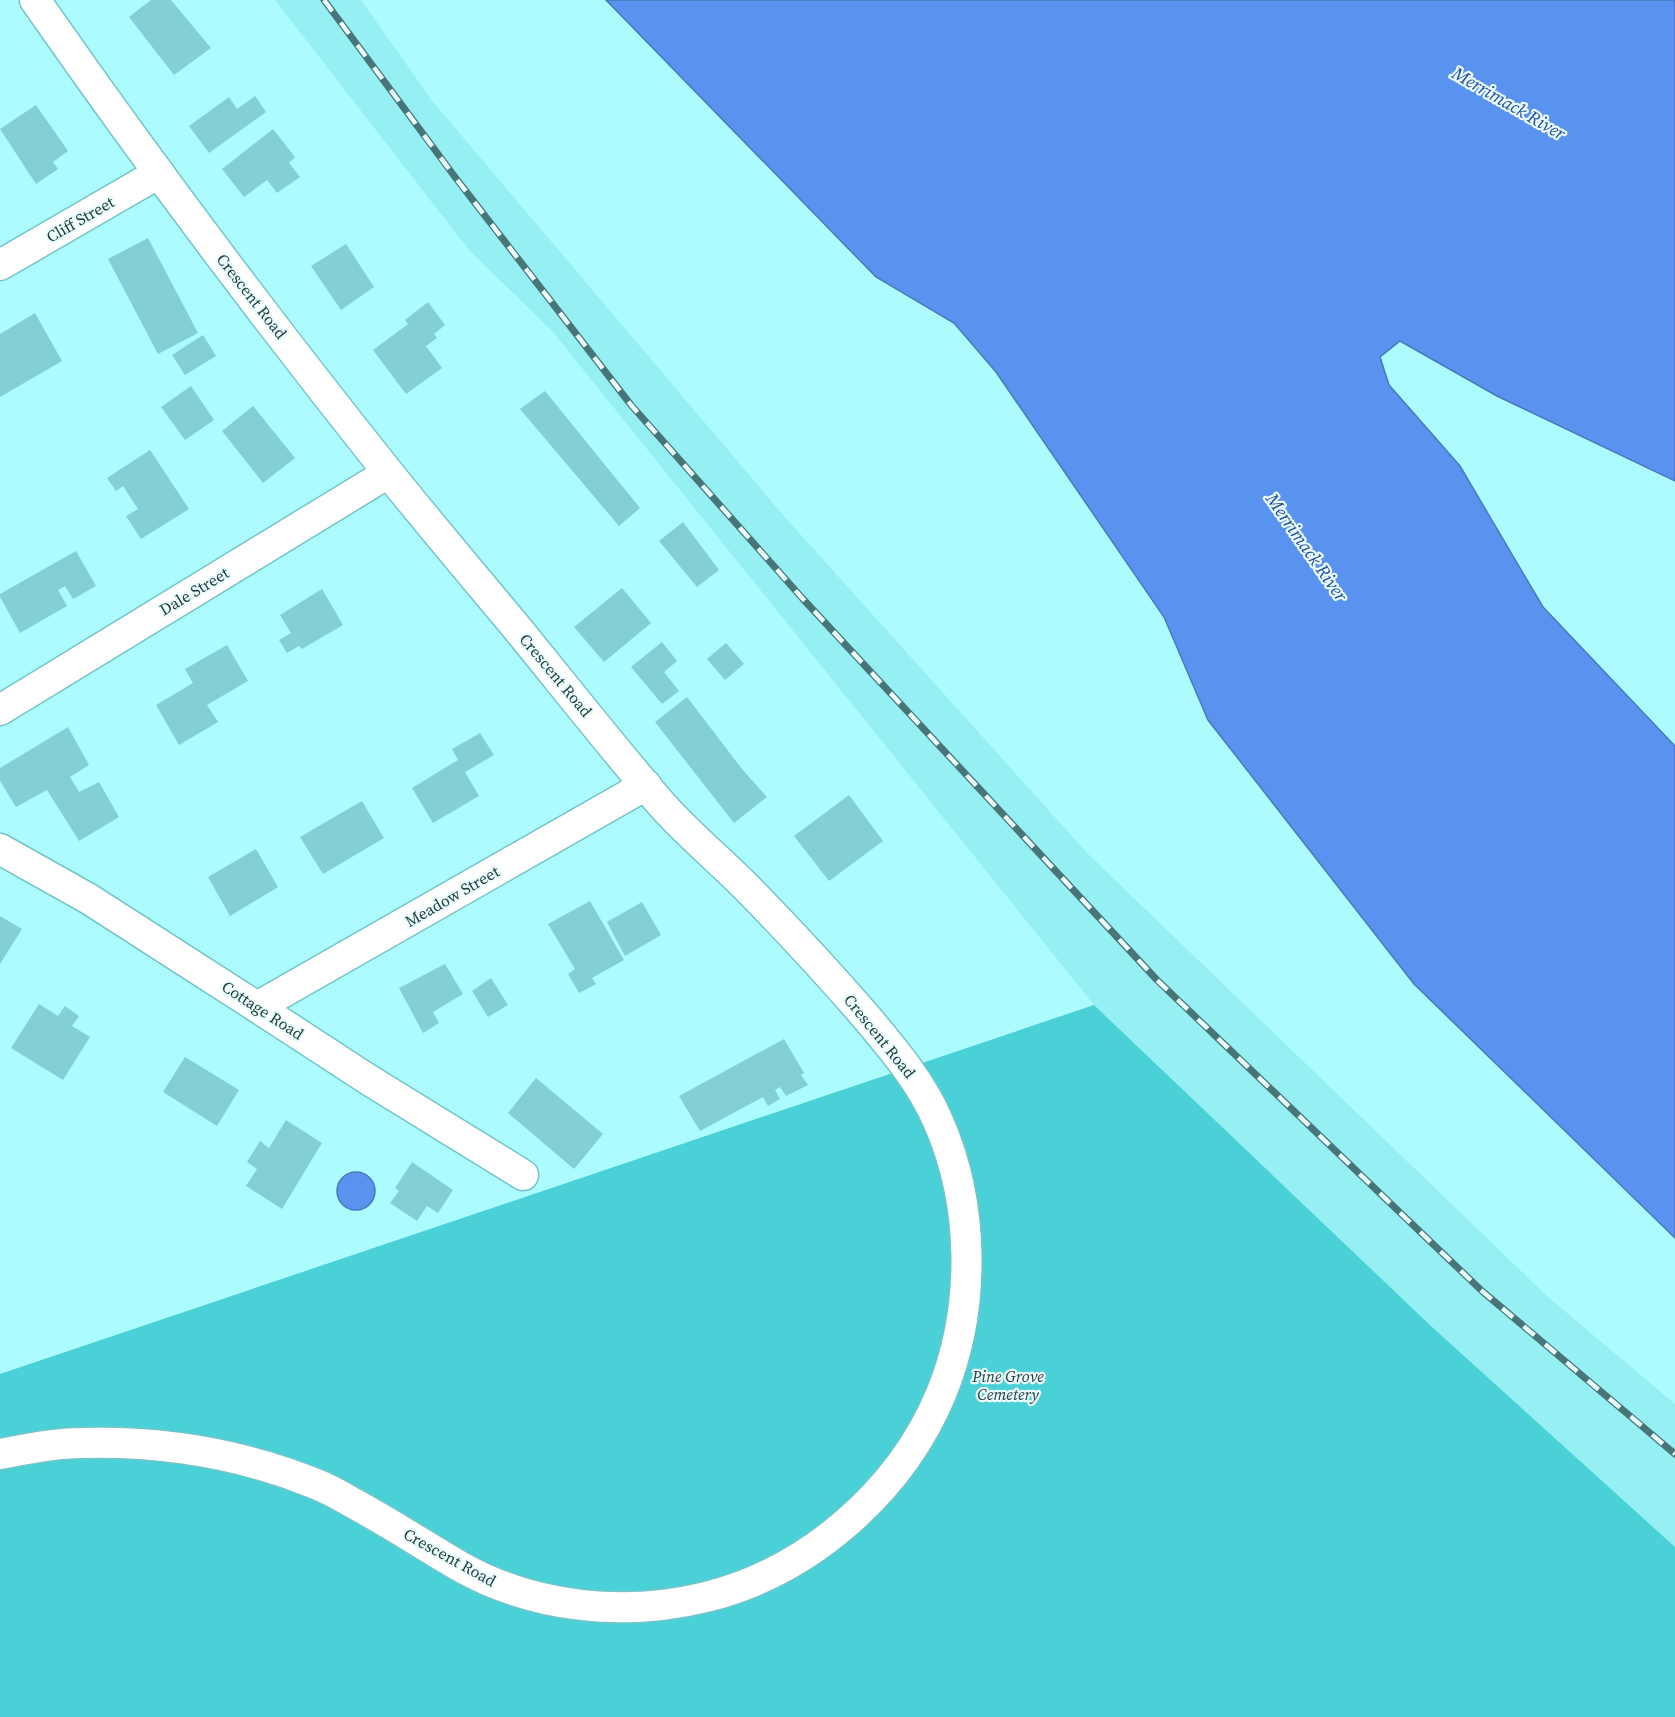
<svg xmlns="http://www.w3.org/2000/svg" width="1675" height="1717" viewBox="0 0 1675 1717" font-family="'Source Serif 4',serif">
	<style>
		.built { fill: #96eff3 }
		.green { fill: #4ad1d7 }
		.water { fill: #5a93ef; stroke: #487abb; stroke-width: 1.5 }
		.building { fill: #82d0d4 }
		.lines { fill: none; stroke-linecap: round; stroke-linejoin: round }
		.minor-casing { stroke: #76c4c8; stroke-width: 33 }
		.minor { stroke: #fff; stroke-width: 30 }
		.rail-casing { stroke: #487678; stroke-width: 7 }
		.rail { stroke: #ecfbfb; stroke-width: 4.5; stroke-dasharray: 14; stroke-linecap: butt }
		.labels { text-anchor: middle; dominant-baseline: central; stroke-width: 4.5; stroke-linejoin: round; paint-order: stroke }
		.street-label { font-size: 16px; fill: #1f4041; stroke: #ecfbfb }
		.park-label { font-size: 16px; font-style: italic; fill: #224041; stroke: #ecfbfb }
		.water-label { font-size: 18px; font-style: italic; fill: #1a4fa1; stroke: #ecfbfb }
	</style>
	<rect width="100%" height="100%" fill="#acfbfe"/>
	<polygon class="built" points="275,0 361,0 433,102 783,515 1088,854 1548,1297 1675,1404 1675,1547 1431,1326 1094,1005 553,332 469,250"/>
	<polygon class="green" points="1094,1005 1431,1326 1675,1547 1675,1717 0,1717 0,1374"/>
	<g class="water">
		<polygon points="606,0 1675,0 1675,481 1497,396 1400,341 1380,357 1389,385 1460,466 1543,607 1675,746 1675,1238 1414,984 1208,720 1164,617 996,372 954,323 876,277"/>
		<circle cx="356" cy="1191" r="19"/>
	</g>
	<g class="building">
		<polygon points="151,0 171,0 211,48 174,75 129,17"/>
		<polygon points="255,96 266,112 209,153 189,126 229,97 237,109"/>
		<polygon points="36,105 68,151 53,162 58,169 36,184 0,129"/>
		<polygon points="273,129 295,157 289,163 300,177 277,193 267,180 244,197 222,169"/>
		<polygon points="148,238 198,333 158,354 108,259"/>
		<polygon points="346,244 374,287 341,310 311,266"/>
		<polygon points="428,302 445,325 434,334 437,338 426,346 442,368 406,394 373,350 408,324 405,320"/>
		<polygon points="35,313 62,361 0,397 0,334"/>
		<polygon points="203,335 216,356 185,375 172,355"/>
		<polygon points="191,386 214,420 185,440 161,407"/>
		<polygon points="545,391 640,508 619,526 520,409"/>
		<polygon points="253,406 295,458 263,483 222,431"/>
		<polygon points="150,450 189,509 141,539 126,516 138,509 123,486 116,491 107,478"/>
		<polygon points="683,522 719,570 697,587 659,541"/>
		<polygon points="76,551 96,586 73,599 65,586 58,590 67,606 20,633 0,597 0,594"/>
		<polygon points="622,588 651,623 604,662 574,627"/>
		<polygon points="322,589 343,625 302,649 299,646 287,653 279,640 291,633 280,615"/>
		<polygon points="662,642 677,661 664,672 679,691 662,704 631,667"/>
		<polygon points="726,643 744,664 725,680 707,659"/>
		<polygon points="227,645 248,681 207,705 218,722 179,745 156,705 193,683 185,669"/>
		<polygon points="687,697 742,769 767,797 734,823 655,722"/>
		<polygon points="68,727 89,765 70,777 79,792 99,782 119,817 79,841 47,790 16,807 0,781 0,768"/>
		<polygon points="480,733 494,755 465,772 479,796 433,823 412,788 458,760 452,749"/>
		<polygon points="849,795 883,841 829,881 794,836"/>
		<polygon points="362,801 384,838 323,874 300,837"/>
		<polygon points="256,849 278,887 230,916 208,877"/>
		<polygon points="590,901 624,960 592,978 596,984 579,993 568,974 575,969 548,924"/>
		<polygon points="642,902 661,935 625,956 607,922"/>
		<polygon points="0,916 22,929 0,964"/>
		<polygon points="445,964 463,994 433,1012 439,1023 423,1033 399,988"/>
		<polygon points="491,978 508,1005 488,1017 472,991"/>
		<polygon points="39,1004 58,1016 65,1006 79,1016 72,1026 90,1037 63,1080 11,1048"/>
		<polygon points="784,1039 804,1073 801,1075 808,1085 786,1096 780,1087 775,1090 780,1099 768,1106 763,1097 700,1131 679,1096"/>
		<polygon points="185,1057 239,1090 217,1126 163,1092"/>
		<polygon points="536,1078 603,1134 574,1169 508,1113"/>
		<polygon points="286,1120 322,1143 282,1209 246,1186 257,1169 247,1162 260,1141 269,1148"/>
		<polygon points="412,1162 453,1190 438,1213 427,1206 417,1221 390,1203 399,1191 395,1188"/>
	</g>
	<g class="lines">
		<defs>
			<g id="minor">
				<polyline points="0,265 159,173"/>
				<polyline points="0,710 388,473"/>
				<polyline points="0,849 89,899 257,1007 369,1080 523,1175"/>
				<polyline points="257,1007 646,785"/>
				<path d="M0,1454C27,1449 55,1443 83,1443C163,1441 242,1454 316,1484C329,1489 341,1496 353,1503C390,1523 425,1546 461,1567C534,1608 625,1617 706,1597C808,1572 900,1492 941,1394C976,1309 975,1205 938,1121C921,1082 894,1050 867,1018C830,975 792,934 753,894C724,864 691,837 663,806C611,746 562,683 512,622C470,572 428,522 387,471C265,318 147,161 35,0"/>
			</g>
		</defs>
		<use href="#minor" class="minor-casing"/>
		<use href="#minor" class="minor"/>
		<defs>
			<polyline id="rail" points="324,0 455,177 631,405 803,599 1157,980 1482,1291 1675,1454"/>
		</defs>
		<use href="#rail" class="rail-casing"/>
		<use href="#rail" class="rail"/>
	</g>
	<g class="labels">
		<g class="street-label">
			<text transform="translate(80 219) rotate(-30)">Cliff Street</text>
			<text transform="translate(252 296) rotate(52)">Crescent Road</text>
			<text transform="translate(194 591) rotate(-31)">Dale Street</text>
			<text transform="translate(556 675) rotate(50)">Crescent Road</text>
			<text transform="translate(452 896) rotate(-30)">Meadow Street</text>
			<text transform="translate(263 1010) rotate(33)">Cottage Road</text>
			<text transform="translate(880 1036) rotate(51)">Crescent Road</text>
			<text transform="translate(450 1557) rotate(29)">Crescent Road</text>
		</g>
		<g class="park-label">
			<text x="1008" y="1376">Pine Grove<tspan x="1008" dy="18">Cemetery</tspan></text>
		</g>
		<g class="water-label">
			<text transform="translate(1509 103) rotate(30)">Merrimack River</text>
			<text transform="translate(1307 547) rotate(55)">Merrimack River</text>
		</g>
	</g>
</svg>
